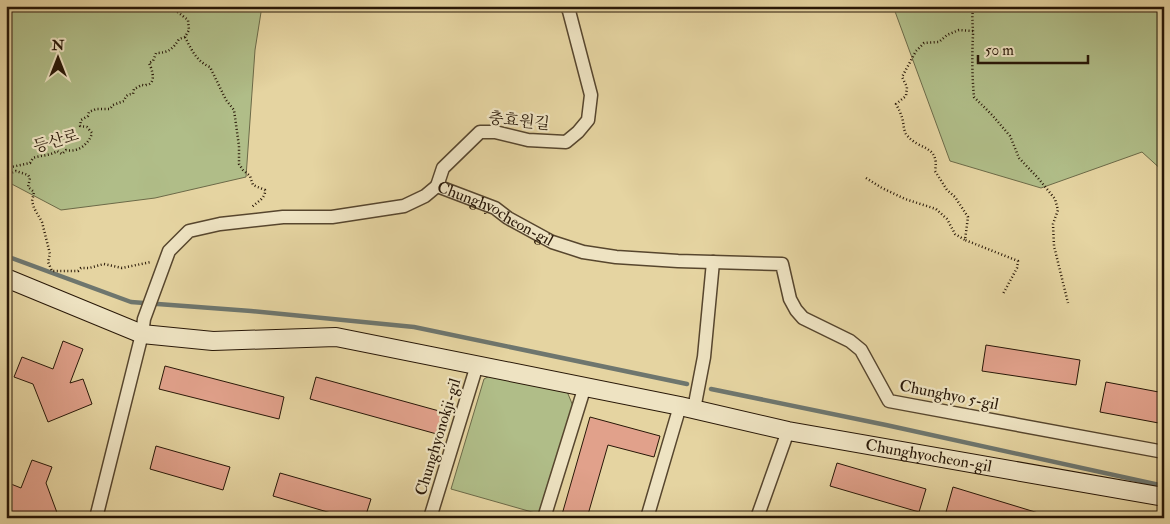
<svg xmlns="http://www.w3.org/2000/svg" width="1170" height="524" viewBox="0 0 1170 524" font-family="'IM FELL Double Pica','Noto Serif KR',serif">
	<style>
		.green { fill: #b0bd88; stroke: #6c6a48 }
		.lines { fill: none; stroke-linecap: round; stroke-linejoin: round }
		.stream { stroke: #6e766e; stroke-width: 4.5 }
		.building { fill: #e1a18b; stroke: #281707 }
		.street-casing { stroke: #57462e; stroke-width: 15 }
		.secondary-casing { stroke: #281707; stroke-width: 20 }
		.path { stroke: #281707; stroke-width: 2.5; stroke-dasharray: 1 2.5; stroke-linecap: butt }
		.street { stroke: #eee3c2; stroke-width: 12 }
		.secondary { stroke: #eee3c2; stroke-width: 18 }
		.labels { text-anchor: middle; dominant-baseline: central; stroke-width: 4.5; stroke-linejoin: round; paint-order: stroke }
		.street-label { font-size: 16px; fill: #281707; stroke: #eee3c2 }
	</style>
	<rect width="100%" height="100%" fill="#e5d4a1"/>
	<filter id="stains"><feTurbulence type="fractalNoise" baseFrequency=".004" numOctaves="4"/><feColorMatrix values="0 0 0 0 .2 0 0 0 0 .09 0 0 0 0 .02 0 0 0 .5 -.17"/></filter>
	<radialGradient id="worn" r=".72"><stop offset=".6" stop-color="#630" stop-opacity="0"/><stop offset="1" stop-color="#630" stop-opacity=".3"/></radialGradient>
	<g class="green">
		<polygon points="6,6 262,6 255,50 246,177 155,198 61,210 6,181"/>
		<polygon points="893,6 1164,6 1164,172 1142,152 1041,188 950,161"/>
		<polygon points="495,373 566,389 573,406 539,514 451,489 484,379"/>
	</g>
	<g class="lines">
		<g class="stream">
			<polyline points="6,256 131,302 251,311 414,327 687,384"/>
			<polyline points="711,389 886,425 1164,486"/>
		</g>
	</g>
	<g class="building">
		<polygon points="63,341 83,349 70,383 83,379 92,404 48,422 33,384 14,377 22,357 53,369"/>
		<polygon points="986,345 1080,360 1076,385 982,371"/>
		<polygon points="165,366 284,397 279,419 159,389"/>
		<polygon points="316,377 450,414 444,436 310,399"/>
		<polygon points="1106,382 1164,393 1164,424 1100,412"/>
		<polygon points="590,417 660,436 654,457 608,445 587,518 561,518"/>
		<polygon points="156,446 230,467 223,490 150,469"/>
		<polygon points="32,460 52,467 46,483 59,518 6,518 6,482 21,488"/>
		<polygon points="837,463 926,489 919,512 830,486"/>
		<polygon points="280,473 371,499 365,518 348,518 273,496"/>
		<polygon points="953,487 1045,515 1044,518 966,518 946,512"/>
	</g>
	<g class="lines">
		<defs>
			<g id="street">
				<polyline points="437,186 443,168 480,132 495,132 528,140 566,142 578,132 588,120 591,95 569,11 566,6"/>
				<polyline points="694,409 704,357 713,262"/>
				<path id="s1" d="M96,518L142,334L144,319L169,251L189,231L220,224L283,217H332L404,206L425,196L437,186L495,208L508,218L552,242L583,252L616,257L678,261L782,264L790,299L796,310L803,318L850,341L861,350L889,401L1164,452"/>
				<polyline points="430,518 477,365"/>
				<polyline points="544,518 585,386"/>
				<polyline points="647,518 680,406"/>
				<polyline points="757,518 788,431"/>
			</g>
			<g id="secondary">
				<path id="s2" d="M6,278L142,334L213,341L336,337L680,406L788,431L1164,497"/>
			</g>
		</defs>
		<use href="#street" class="street-casing"/>
		<use href="#secondary" class="secondary-casing"/>
		<g class="path">
			<path d="M974,6C971,15 973,24 973,34C972,55 972,76 974,97L993,116L1010,136L1019,158L1038,178L1055,199L1058,210L1053,224L1054,246L1068,303"/>
			<path d="M973,31L959,30L947,35L939,42L924,43L916,51L902,77L907,87L906,96L896,104C898,108 900,111 901,115C904,121 903,129 906,134C918,151 940,144 935,171L947,190L955,197L968,217L965,240L1018,261L1017,268L1003,294"/>
			<path d="M185,37C191,49 197,62 210,67L226,100L234,110L239,146V164L243,170L250,176L253,185L265,190C266,198 257,202 252,207"/>
			<path d="M6,166L11,167L30,163L33,158C41,155 50,156 57,151L62,154L66,150C78,153 89,144 92,133L87,127L80,126L81,120L88,116L89,112L96,109H110L113,105L124,101C126,96 127,94 133,94L134,89C135,89 141,85 142,85C143,85 145,86 146,85C157,84 152,69 149,63L153,61L156,53C168,53 173,49 179,39L185,37L189,30L188,20L175,10L164,6"/>
			<polyline points="6,170 11,173 16,171 28,175 30,178 28,187 34,192 32,201 34,208 42,222 50,254 48,262 52,271 78,271 81,268 89,268 104,264 122,268 151,262"/>
			<polyline points="866,178 882,188 905,199 936,209 947,219 955,234 965,240"/>
		</g>
		<use href="#street" class="street"/>
		<use href="#secondary" class="secondary"/>
	</g>
	<g class="labels">
		<g class="street-label">
			<text transform="translate(519 121) rotate(6)">충효원길</text>
			<text transform="translate(56 141) rotate(-16)">등산로</text>
			<text stroke="none"><textPath href="#s1" startOffset="626">Chunghyocheon-gil</textPath></text>
			<text transform="translate(949 395) rotate(11)">Chunghyo 5-gil</text>
			<text transform="translate(438 437) rotate(-73)">Chunghyonokji-gil</text>
			<text stroke="none"><textPath href="#s2" startOffset="946">Chunghyocheon-gil</textPath></text>
		</g>
	</g>
	<rect width="1170" height="524" fill="none" stroke="#e5d4a1" stroke-width="25"/>
	<rect x="8" y="8" width="1155" height="509" fill="none" stroke="#281707" stroke-width="2.5"/>
	<rect x="12" y="12" width="1145" height="499" fill="none" stroke="#281707"/>
	<g transform="translate(58 58)" stroke="#eee3c2" stroke-width="4" paint-order="stroke">
	<path d="M0-4L9 19L0 12L-9 19Z" fill="#281707"/>
	<text y="-8" font-size="14" font-weight="bold" text-anchor="middle" fill="#281707">N</text>
	</g>
	<path d="M978 55v8h110v-8" fill="none" stroke="#281707" stroke-width="2.5"/>
	<text x="985" y="55" font-size="15" fill="#281707" stroke="#eee3c2" stroke-width="4" paint-order="stroke">50 m</text>
	<rect width="100%" height="100%" filter="url(#stains)"/>
	<rect width="100%" height="100%" fill="url(#worn)"/>
</svg>
